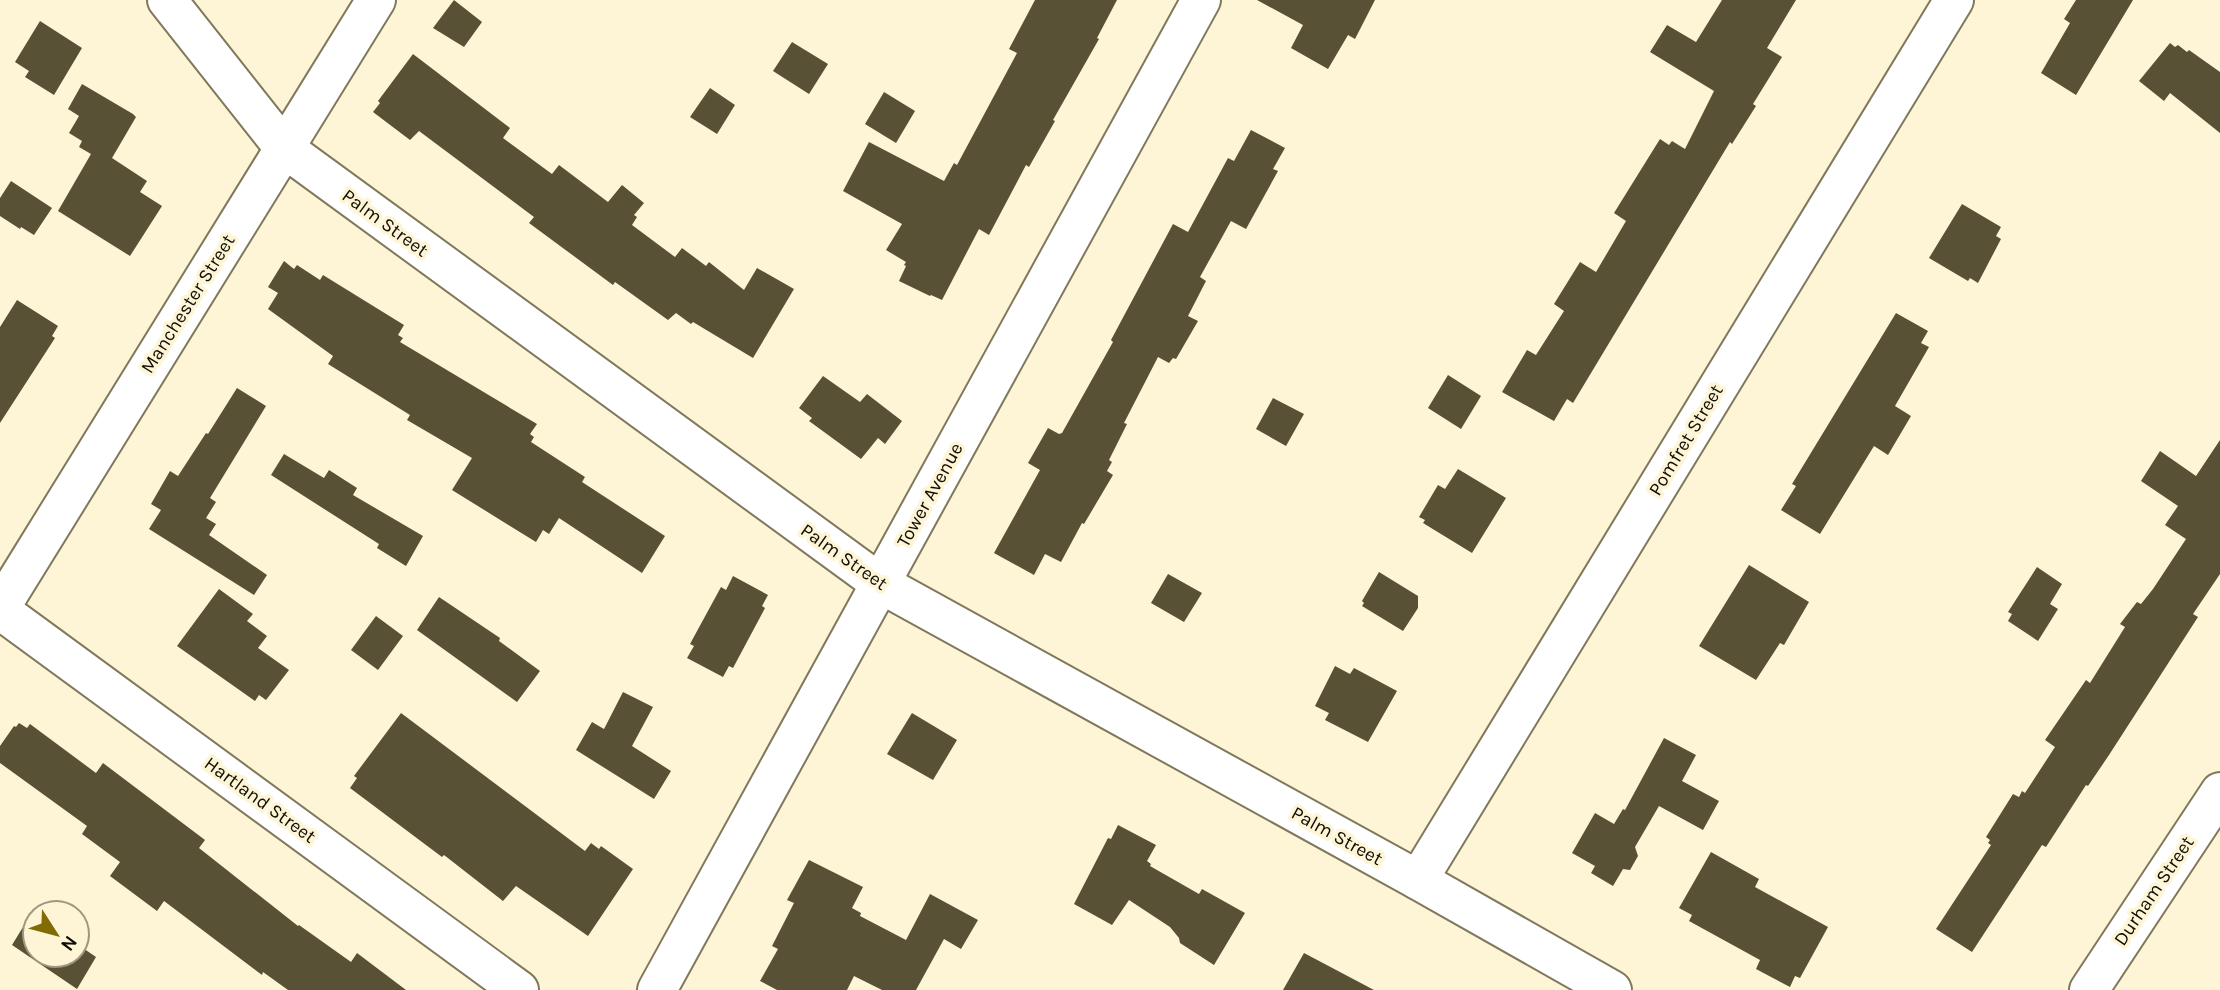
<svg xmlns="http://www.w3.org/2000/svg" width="2220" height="990" viewBox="0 0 2220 990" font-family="Karla,sans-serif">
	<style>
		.building { fill: #585136 }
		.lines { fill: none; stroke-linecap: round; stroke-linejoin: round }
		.minor-casing { stroke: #80785c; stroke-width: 42 }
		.major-casing { stroke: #80785c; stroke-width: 42 }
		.minor { stroke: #fff; stroke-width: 38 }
		.major { stroke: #fff; stroke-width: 38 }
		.labels { text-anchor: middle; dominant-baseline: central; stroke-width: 7; stroke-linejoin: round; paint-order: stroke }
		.street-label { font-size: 19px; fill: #100d04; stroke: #fdf5d5 }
	</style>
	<rect width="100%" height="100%" fill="#fdf5d5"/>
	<g class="building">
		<polygon points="454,0 482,22 464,47 433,28"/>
		<polygon points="1035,0 1117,0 1097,38 1099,39 1053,120 1055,121 1029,167 1026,165 989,235 979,229 942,300 931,295 930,296 899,281 906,266 904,265 906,262 886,250 902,224 843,191 869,142 944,181 954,163 957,165 1017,53 1009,49"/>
		<polygon points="1257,0 1375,0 1355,39 1348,35 1328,69 1291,48 1303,25"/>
		<polygon points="1722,0 1796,0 1767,48 1782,57 1753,104 1756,106 1732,144 1730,142 1573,403 1567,399 1554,421 1502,392 1527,350 1536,355 1564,311 1554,304 1580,262 1596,272 1626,221 1614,213 1660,139 1669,145 1672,141 1685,149 1714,91 1650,52 1667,25 1696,42"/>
		<polygon points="2076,0 2133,0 2076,95 2041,73 2070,23 2064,19"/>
		<polygon points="40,21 82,48 54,95 25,77 29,71 15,62"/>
		<polygon points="792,42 828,64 809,94 773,71"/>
		<polygon points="2170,43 2175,47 2178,45 2187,52 2189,50 2220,72 2220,133 2170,93 2164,101 2139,81"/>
		<polygon points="413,54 510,128 503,138 552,174 559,165 608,202 622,185 644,203 634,215 637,217 632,225 675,257 682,248 706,266 709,262 744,290 757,268 794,289 753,358 693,322 691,324 676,313 668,320 615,282 613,285 529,223 534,217 419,131 410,140 373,112 380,103 378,101"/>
		<polygon points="82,84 133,114 136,117 112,158 147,181 140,192 162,206 130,256 58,211 91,154 79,147 82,141 69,133 79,116 68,109"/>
		<polygon points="710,88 735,105 717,134 690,117"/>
		<polygon points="884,92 915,111 896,143 865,124"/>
		<polygon points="1251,130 1285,148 1273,169 1278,171 1246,229 1231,221 1200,277 1206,281 1188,316 1198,321 1176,359 1173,358 1169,363 1158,357 1124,423 1127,424 1109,460 1112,462 1107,471 1113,475 1084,524 1082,523 1061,562 1045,554 1034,575 994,553 1040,470 1028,463 1048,428 1059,434 1062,433 1113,342 1111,340 1173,224 1188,232 1228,158 1234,161"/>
		<polygon points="11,181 52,208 34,235 21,227 20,229 0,216 0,198"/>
		<polygon points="1962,204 2001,227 1996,236 2001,239 1978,283 1970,278 1968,281 1929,258"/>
		<polygon points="284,261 294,269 297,265 320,280 323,275 404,325 398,335 403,338 400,342 537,424 530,434 534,437 531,442 585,477 582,482 665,536 642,573 559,518 549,534 543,530 536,542 452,490 472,458 407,420 410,415 328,364 333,356 268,309 278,293 268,287"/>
		<polygon points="17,300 58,326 52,336 55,338 0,423 0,327"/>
		<polygon points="1896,313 1928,331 1921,343 1929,347 1895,406 1911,416 1888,455 1874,446 1820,534 1781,510 1796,486 1792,484"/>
		<polygon points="1448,375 1481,396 1461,429 1428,408"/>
		<polygon points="823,376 860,402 867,394 902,421 885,444 878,438 861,459 809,421 812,418 799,408"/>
		<polygon points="237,388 266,406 210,498 216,502 206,518 216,524 209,535 267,575 254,595 149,529 161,510 151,504 170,471 178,476 206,433 208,434"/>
		<polygon points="1273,398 1304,414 1286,446 1256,429"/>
		<polygon points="2220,440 2220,574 2193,614 2198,617 2109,755 2088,786 2086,785 2046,847 2042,845 1972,952 1936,929 1991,845 1988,843 1990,840 1986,837 2013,794 2019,797 2022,791 2025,793 2055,747 2045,740 2086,680 2090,683 2125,627 2120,624 2137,602 2141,604 2153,589 2186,539 2165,525 2178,506 2141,481 2160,451 2196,476"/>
		<polygon points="284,454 324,478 329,470 357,488 353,495 423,536 406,566 377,548 379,544 271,475"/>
		<polygon points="1458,469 1506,498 1472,553 1423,523 1425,520 1419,517 1438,485 1445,489"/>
		<polygon points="1749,565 1809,602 1784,645 1780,643 1756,680 1699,646"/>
		<polygon points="2037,567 2062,584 2050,604 2058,609 2038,641 2008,621 2012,614 2008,612"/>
		<polygon points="1379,572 1418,596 1418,608 1403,631 1362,606 1364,603 1362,601"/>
		<polygon points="1168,574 1202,593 1184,622 1151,603"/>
		<polygon points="733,576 768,595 762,606 765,608 733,668 729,666 723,677 687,658 694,646 690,644 721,587 726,590"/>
		<polygon points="219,589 253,614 247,621 267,636 258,648 289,670 266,700 259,695 255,701 177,646"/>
		<polygon points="439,597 500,638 499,641 540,671 517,702 417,630"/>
		<polygon points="376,616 403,636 378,670 351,650"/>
		<polygon points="1335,666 1350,674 1354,668 1397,691 1368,742 1325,720 1329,713 1315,706"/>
		<polygon points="623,692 653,707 632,746 671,771 654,799 576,750 592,722 604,729"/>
		<polygon points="401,713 585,851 591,843 599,849 601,846 633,869 588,936 516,886 503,901 444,855 442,857 350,788 357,778 354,776"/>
		<polygon points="912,713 957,740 933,780 887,754"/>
		<polygon points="19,723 27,728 30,724 96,773 103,763 205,840 199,848 298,926 299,925 351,962 357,953 406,990 288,990 263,972 262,975 164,901 157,911 110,876 120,862 82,834 87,826 0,763 0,746 14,726 16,727"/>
		<polygon points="1664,738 1696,755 1682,781 1719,801 1703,830 1659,806 1635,847 1638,856 1630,870 1623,869 1613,886 1591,873 1595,866 1572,853 1595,813 1614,824 1623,809 1625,810"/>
		<polygon points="1118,825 1156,845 1147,861 1151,864 1150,866 1199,894 1202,889 1245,913 1214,965 1180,943 1179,938 1170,927 1129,900 1112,925 1074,904 1108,838 1111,839"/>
		<polygon points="1711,852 1759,879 1755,887 1828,927 1800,978 1795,976 1790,987 1756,969 1760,960 1689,921 1692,915 1679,908"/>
		<polygon points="809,860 863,887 852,908 861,913 860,916 906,940 930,894 978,920 961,949 944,939 916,990 882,990 854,976 847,990 777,990 760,981 778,949 772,946 794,903 787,900"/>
		<polygon points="31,914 35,917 35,955 77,955 77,944 96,957 77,989 12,945"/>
		<polygon points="1304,953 1374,990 1283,990"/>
	</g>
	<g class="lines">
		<defs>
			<g id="minor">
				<polyline points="167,0 284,148 881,584 1418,880 1612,990"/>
				<polyline points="0,608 376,0"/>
				<polyline points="0,610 519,990"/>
				<polyline points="1418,880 1954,0"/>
				<polyline points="2089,990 2220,792"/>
			</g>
			<polyline id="major" points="657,990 1201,0"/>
		</defs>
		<use href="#minor" class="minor-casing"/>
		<use href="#major" class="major-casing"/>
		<use href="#minor" class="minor"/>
		<use href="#major" class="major"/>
	</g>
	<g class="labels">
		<g class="street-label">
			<text transform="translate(385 223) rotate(36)">Palm Street</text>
			<text transform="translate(188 304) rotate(-58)">Manchester Street</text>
			<text transform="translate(1686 440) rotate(-59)">Pomfret Street</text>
			<text transform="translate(930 495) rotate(-61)">Tower Avenue</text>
			<text transform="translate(844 557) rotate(35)">Palm Street</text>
			<text transform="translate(260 800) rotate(36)">Hartland Street</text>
			<text transform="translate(1337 836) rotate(29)">Palm Street</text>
			<text transform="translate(2154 891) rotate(-56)">Durham Street</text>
		</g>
	</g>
	<g transform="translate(56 934) rotate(126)"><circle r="33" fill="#fdf5d5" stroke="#9e9881" stroke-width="2"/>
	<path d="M0-5L12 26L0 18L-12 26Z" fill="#816b05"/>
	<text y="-10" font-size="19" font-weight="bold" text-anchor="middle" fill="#100d04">N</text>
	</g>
</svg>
